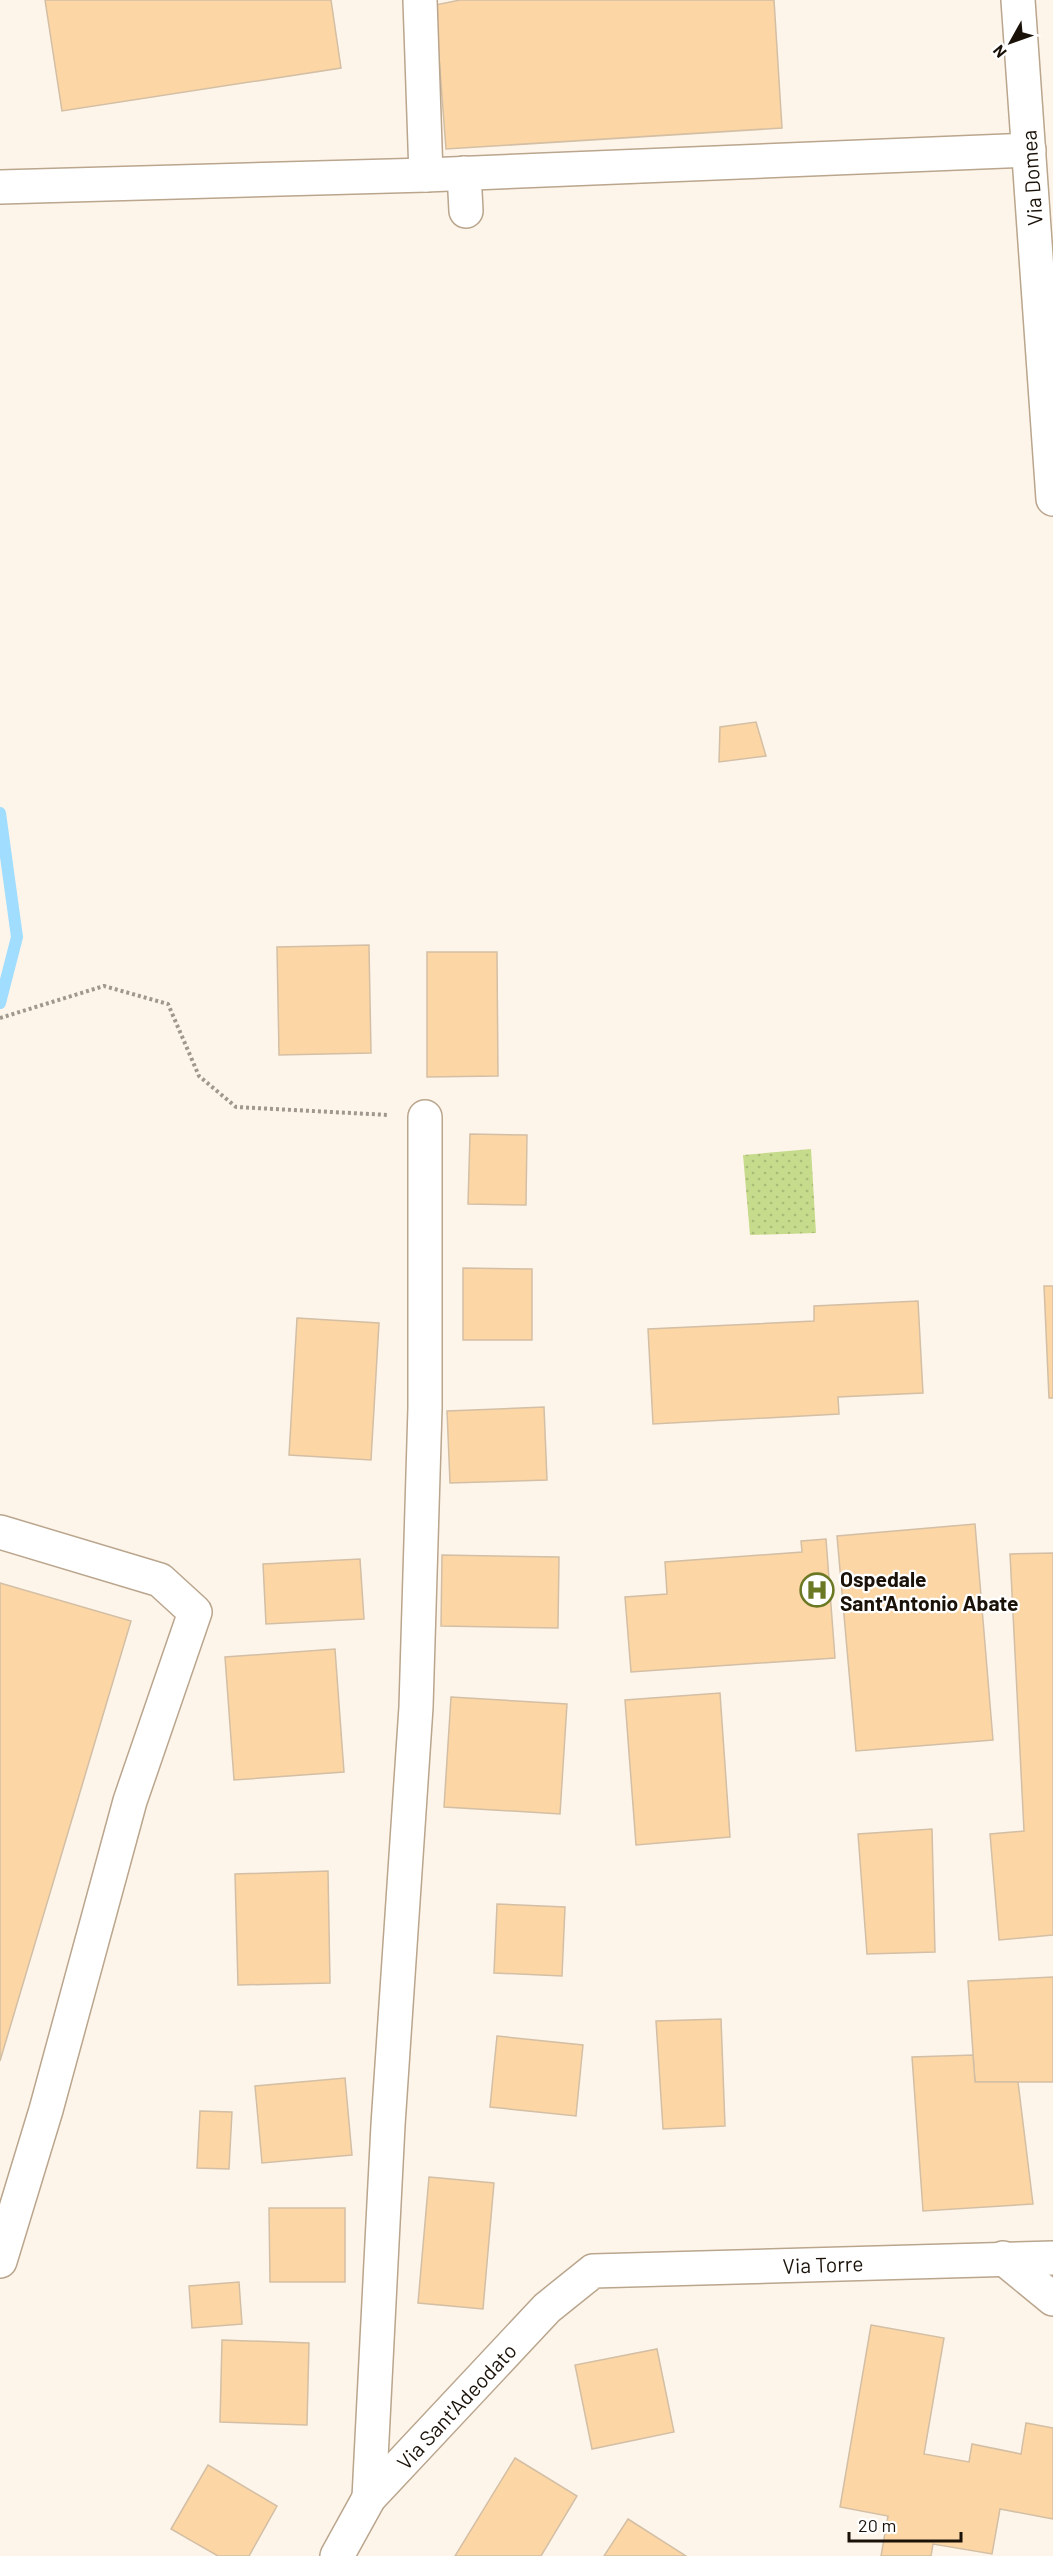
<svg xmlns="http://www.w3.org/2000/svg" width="1053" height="2556" viewBox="0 0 1053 2556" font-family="Barlow,sans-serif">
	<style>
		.grass { fill: url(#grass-dots) }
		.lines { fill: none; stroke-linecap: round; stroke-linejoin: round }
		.stream { stroke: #a1ddfe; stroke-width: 12 }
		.building { fill: #fcd6a5; stroke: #d3bfa5; stroke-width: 1.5 }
		.minor-casing { stroke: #baa58d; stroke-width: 36 }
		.path { stroke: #a0988e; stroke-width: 4; stroke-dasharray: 3 3; stroke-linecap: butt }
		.minor { stroke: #fff; stroke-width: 33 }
		.labels { text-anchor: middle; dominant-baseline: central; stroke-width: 4.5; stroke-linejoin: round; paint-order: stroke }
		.street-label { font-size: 21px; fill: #1a1209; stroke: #fff }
		.poi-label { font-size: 21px; font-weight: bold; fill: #1a1209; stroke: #fff; text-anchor: start }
	</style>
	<defs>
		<pattern id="grass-dots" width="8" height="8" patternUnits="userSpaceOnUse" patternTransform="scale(1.5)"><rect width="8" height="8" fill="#c6db8b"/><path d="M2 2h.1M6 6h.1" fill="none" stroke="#ab7" stroke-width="1.8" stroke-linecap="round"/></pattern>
	</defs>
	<rect width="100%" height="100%" fill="#fef5ea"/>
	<polygon class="grass" points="811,1149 816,1233 750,1235 743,1155"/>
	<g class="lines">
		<polyline class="stream" points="0,813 17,937 0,1003"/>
	</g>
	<g class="building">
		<polygon points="45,0 331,0 341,68 62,111"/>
		<polygon points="460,0 774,0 782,128 446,149 435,5"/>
		<polygon points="756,722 766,756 719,762 720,727"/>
		<polygon points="369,945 371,1053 279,1055 277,947"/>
		<polygon points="427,952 497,952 498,1076 427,1077"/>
		<polygon points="470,1134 527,1135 526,1205 468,1204"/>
		<polygon points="463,1268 532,1269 532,1340 463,1340"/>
		<polygon points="1044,1286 1053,1286 1053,1398 1049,1398"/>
		<polygon points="918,1301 923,1393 838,1397 839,1414 653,1424 648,1329 814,1321 814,1306"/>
		<polygon points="297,1318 379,1323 371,1460 289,1455"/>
		<polygon points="544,1407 547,1480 450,1483 447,1411"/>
		<polygon points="975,1524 993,1740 856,1751 837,1536"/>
		<polygon points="826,1539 835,1658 631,1672 625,1597 667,1594 665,1562 802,1552 801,1541"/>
		<polygon points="1053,1553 1053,1935 999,1940 990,1834 1024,1831 1010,1554"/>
		<polygon points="442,1555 559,1557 558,1628 441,1626"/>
		<polygon points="360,1559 364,1619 266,1624 263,1564"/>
		<polygon points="0,1583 131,1621 0,2061"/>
		<polygon points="335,1649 344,1772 234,1780 225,1657"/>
		<polygon points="720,1693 730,1837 636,1845 625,1700"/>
		<polygon points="451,1697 567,1704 560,1814 444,1807"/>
		<polygon points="932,1829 935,1952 867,1954 858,1834"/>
		<polygon points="328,1871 330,1983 238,1985 235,1874"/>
		<polygon points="497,1904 565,1907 562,1976 494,1973"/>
		<polygon points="1053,1977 1053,2082 975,2082 968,1981"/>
		<polygon points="721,2019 725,2126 663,2129 656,2021"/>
		<polygon points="497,2036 583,2045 576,2116 490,2107"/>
		<polygon points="973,2055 975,2082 1018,2082 1033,2204 923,2211 912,2057"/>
		<polygon points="345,2078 352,2155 262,2163 255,2086"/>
		<polygon points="200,2111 232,2112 229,2169 197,2168"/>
		<polygon points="429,2177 494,2183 483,2309 418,2303"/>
		<polygon points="269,2208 345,2208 345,2282 270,2282"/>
		<polygon points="239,2282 242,2324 192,2328 189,2286"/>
		<polygon points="871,2325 944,2338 924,2454 969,2462 972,2444 1021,2454 1026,2423 1053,2428 1053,2519 1000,2509 992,2554 933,2544 931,2556 881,2556 888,2516 840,2507"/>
		<polygon points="222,2340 309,2343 307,2425 220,2422"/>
		<polygon points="657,2349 674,2432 592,2449 575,2365"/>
		<polygon points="515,2458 577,2496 541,2556 455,2556"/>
		<polygon points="208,2465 277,2506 249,2556 218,2556 171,2529"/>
		<polygon points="628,2519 686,2556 604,2556"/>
	</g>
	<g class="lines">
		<defs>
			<g id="minor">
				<polyline points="420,0 426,175"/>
				<polyline points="1018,0 1053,499"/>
				<polyline points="464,173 466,211"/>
				<polyline points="0,187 426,175 1029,150"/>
				<polyline points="0,1532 160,1580 195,1612 130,1801 46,2110 0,2261"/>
				<polyline points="1003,2258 1053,2299"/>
				<polyline points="369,2498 388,2125 416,1707 425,1408 425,1117"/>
				<polyline points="337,2556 369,2498 547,2308 593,2271 1053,2258"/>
			</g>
		</defs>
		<use href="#minor" class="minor-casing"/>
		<polyline class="path" points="0,1018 104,986 168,1004 199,1076 236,1107 389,1115"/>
		<use href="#minor" class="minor"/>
	</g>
	<defs>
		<symbol id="hospital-ring" viewBox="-11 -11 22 22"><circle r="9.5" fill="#fff" stroke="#6b7824" stroke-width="1.5"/><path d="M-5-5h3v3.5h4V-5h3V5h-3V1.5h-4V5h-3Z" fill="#6b7824"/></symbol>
	</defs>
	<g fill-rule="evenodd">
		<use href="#hospital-ring" x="798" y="1571" width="38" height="38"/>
	</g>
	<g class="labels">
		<g class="street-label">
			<text transform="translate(1031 178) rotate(-94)">Via Domea</text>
			<text transform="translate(823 2264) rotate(-2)">Via Torre</text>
			<text transform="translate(456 2406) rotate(-47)">Via Sant'Adeodato</text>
		</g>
		<g class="poi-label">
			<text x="840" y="1578">Ospedale<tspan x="840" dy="24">Sant'Antonio Abate</tspan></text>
		</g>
	</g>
	<g transform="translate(1011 42) rotate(230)" stroke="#ffffff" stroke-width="4.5" paint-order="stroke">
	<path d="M0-4.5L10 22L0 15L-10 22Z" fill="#1a1209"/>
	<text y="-9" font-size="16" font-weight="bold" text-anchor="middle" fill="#1a1209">N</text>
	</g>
	<path d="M849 2532v9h112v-9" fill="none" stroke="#1a1209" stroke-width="3"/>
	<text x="858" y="2532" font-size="18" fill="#1a1209" stroke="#ffffff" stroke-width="4.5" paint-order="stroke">20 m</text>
</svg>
